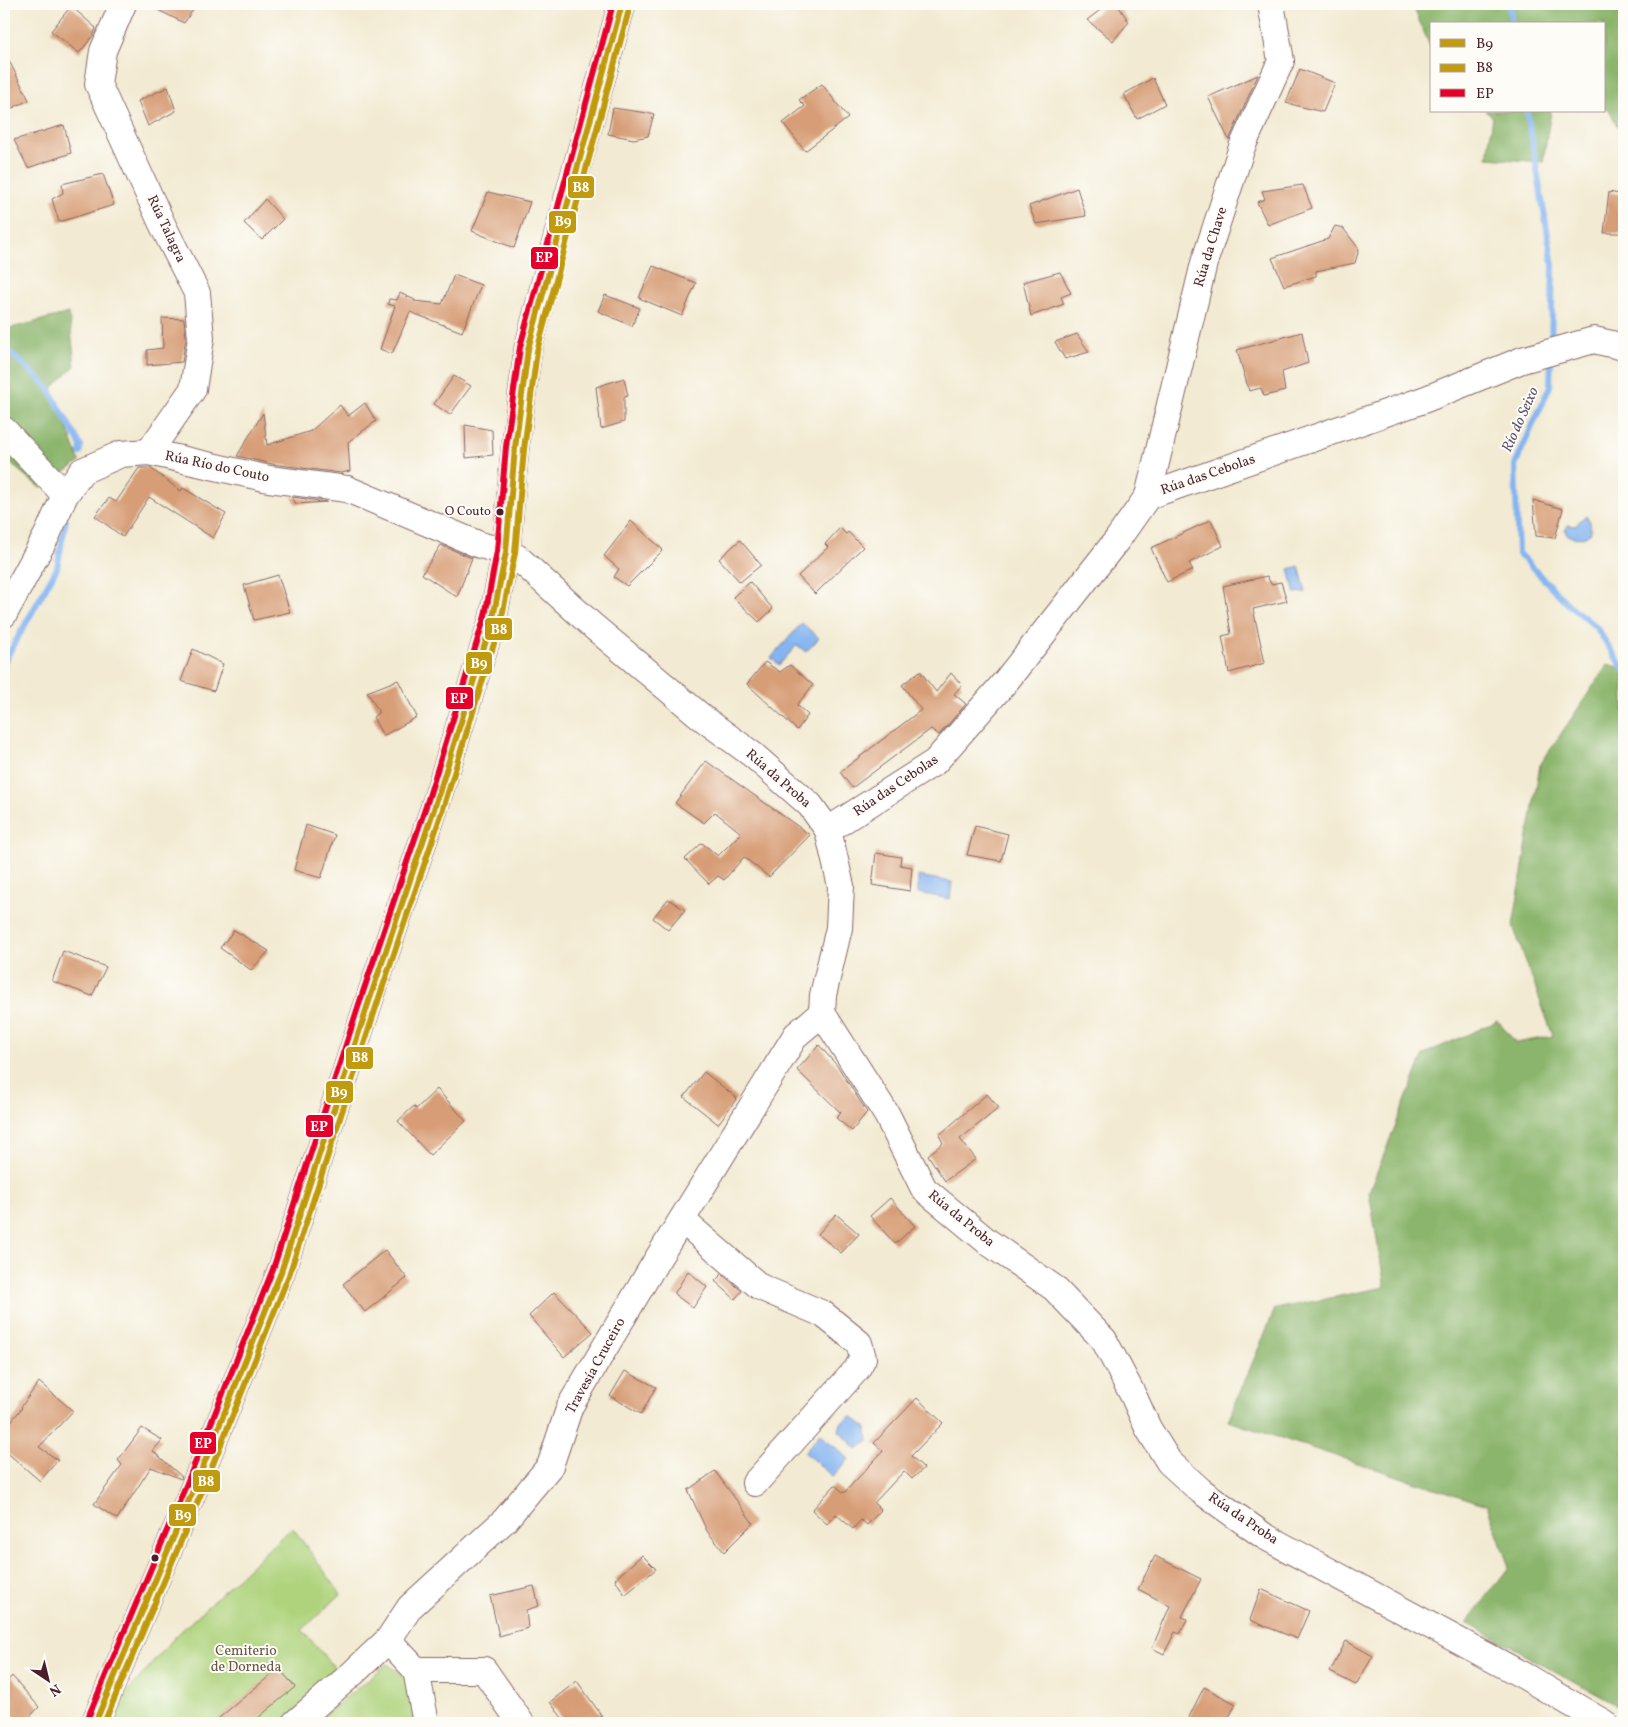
<svg xmlns="http://www.w3.org/2000/svg" width="1628" height="1727" viewBox="0 0 1628 1727" font-family="Vollkorn,serif">
	<style>
		.green { fill: #afd37d; stroke: #7c7954 }
		.forest { fill: #8bb56c; stroke: #6a6a4c }
		.water { fill: #85b5f1; stroke: #686a8e }
		.lines { fill: none; stroke-linecap: round; stroke-linejoin: round }
		.stream { stroke: #85b5f1; stroke-width: 6 }
		.building { fill: #d79d76 }
		.minor-casing { stroke: #856665; stroke-width: 28 }
		.major-casing { stroke: #856665; stroke-width: 29 }
		.minor { stroke: #fff; stroke-width: 26 }
		.major { stroke: #fff; stroke-width: 28 }
		.bus-1-casing { stroke: #fdfcf7; stroke-width: 10 }
		.bus-2-casing { stroke: #fdfcf7; stroke-width: 10 }
		.bus-3-casing { stroke: #fdfcf7; stroke-width: 10 }
		.bus-1 { stroke: #c09a0f; stroke-width: 6 }
		.bus-2 { stroke: #c09a0f; stroke-width: 6 }
		.bus-3 { stroke: #e4002b; stroke-width: 6 }
		.bus-dot { fill: #4a1f2b; stroke: #fdfcf7; stroke-width: 2 }
		.labels { text-anchor: middle; dominant-baseline: central; stroke-width: 4; stroke-linejoin: round; paint-order: stroke }
		.bus-label { font-size: 13px; fill: #4a1f2b; stroke: #fdfcf7; text-anchor: end }
		.street-label { font-size: 14px; fill: #4a1f2b; stroke: #fdfcf7 }
		.park-label { font-size: 14px; fill: #685544; stroke: #fdfcf7 }
		.water-label { font-size: 15px; font-style: italic; fill: #5f5470; stroke: #fdfcf7 }
		.line-badge { stroke: #fdfcf7; stroke-width: 2 }
		.badge-label { font-size: 14px; text-anchor: middle; font-weight: bold; fill: #fff }
	</style>
	<rect width="100%" height="100%" fill="#fdfcf7"/>
	<filter id="ink" filterUnits="userSpaceOnUse"><feTurbulence type="fractalNoise" baseFrequency=".02" numOctaves="2"/><feDisplacementMap in="SourceGraphic" scale="10" xChannelSelector="R" yChannelSelector="G"/><feConvolveMatrix kernelMatrix="1 2 1 2 8 2 1 2 1" color-interpolation-filters="sRGB"/></filter>
	<filter id="wash" filterUnits="userSpaceOnUse"><feTurbulence type="fractalNoise" baseFrequency=".0096" numOctaves="4" result="noise"/><feDisplacementMap in="SourceGraphic" scale="20" xChannelSelector="R" yChannelSelector="G"/><feGaussianBlur stdDeviation="1.12" result="paint"/><feColorMatrix in="noise" values="0 0 0 0 0 0 0 0 0 0 0 0 0 0 0 0 0 1.4 0 .05"/><feComposite in="paint" operator="in"/></filter>
	<g filter="url(#wash)">
		<rect width="100%" height="100%" fill="#f2ead2"/>
		<g class="green">
			<polygon points="292,1527 341,1594 302,1630 341,1675 280,1723 113,1723 119,1702 175,1637"/>
			<polygon points="387,1664 407,1678 416,1723 315,1723"/>
		</g>
		<g class="forest">
			<polygon points="1412,4 1624,4 1624,140 1609,109 1604,108 1604,24 1432,24 1432,51"/>
			<polygon points="1485,111 1551,111 1543,162 1487,158 1493,117"/>
			<polygon points="69,313 75,366 52,388 80,462 40,488 4,458 4,330"/>
			<polygon points="1608,664 1624,669 1624,1709 1467,1623 1509,1567 1487,1505 1228,1421 1275,1309 1385,1287 1369,1192 1424,1054 1498,1021 1516,1043 1553,1036 1513,926 1540,765"/>
		</g>
		<g class="water">
			<path d="M1586,516L1590,522L1591,532C1583,539 1576,539 1567,535L1565,530L1568,525L1574,526L1578,524L1580,520Z"/>
			<polygon points="1299,566 1306,592 1295,593 1289,569"/>
			<polygon points="802,623 819,638 806,652 797,645 779,665 771,658"/>
			<polygon points="918,876 952,882 950,899 918,893"/>
			<polygon points="851,1416 867,1428 868,1442 857,1449 839,1431 841,1423"/>
			<polygon points="820,1434 849,1459 833,1477 804,1452"/>
		</g>
		<g class="lines">
			<g class="stream">
				<polyline points="1509,4 1512,24"/>
				<polyline points="1527,111 1553,265 1551,346"/>
				<polyline points="4,347 47,386 81,446 80,453"/>
				<polyline points="1551,359 1550,386 1515,465 1518,553 1569,605 1596,627 1624,670"/>
				<polyline points="4,662 57,568 66,520"/>
			</g>
		</g>
		<g id="blocks">
			<g class="building">
				<polygon points="146,4 197,4 184,23"/>
				<polygon points="1108,4 1117,4 1129,22 1113,41 1087,20"/>
				<polygon points="71,6 96,28 93,36 79,53 51,31"/>
				<polygon points="4,51 29,100 4,112"/>
				<polygon points="1300,69 1335,83 1323,112 1286,103"/>
				<polygon points="1258,75 1229,140 1208,97"/>
				<polygon points="1153,78 1165,104 1137,119 1124,94"/>
				<polygon points="822,84 848,118 805,151 783,123 805,106 799,100"/>
				<polygon points="168,87 176,111 148,126 138,101"/>
				<polygon points="613,108 654,114 648,136 634,139 608,134"/>
				<polygon points="64,125 71,153 28,168 14,140"/>
				<polygon points="103,174 114,205 59,222 52,199 63,193 62,184"/>
				<polygon points="1303,185 1312,208 1268,225 1257,202 1265,199 1262,191"/>
				<polygon points="1077,188 1086,216 1036,224 1029,206"/>
				<polygon points="488,192 530,202 514,248 472,231"/>
				<polygon points="1609,192 1624,195 1624,233 1604,233"/>
				<polygon points="265,199 283,219 262,240 244,223"/>
				<polygon points="1335,226 1343,228 1359,249 1355,263 1316,271 1316,276 1284,286 1272,258 1328,239"/>
				<polygon points="653,266 696,283 682,316 639,298"/>
				<polygon points="1060,272 1071,293 1061,297 1064,304 1031,316 1023,282"/>
				<polygon points="454,275 481,285 462,332 410,312 392,354 380,349 395,306 388,304 389,299 397,300 400,293 415,300 414,301 442,304"/>
				<polygon points="605,295 640,308 632,326 598,311"/>
				<polygon points="162,318 184,319 186,337 182,362 147,365 147,350 163,348"/>
				<polygon points="1302,332 1308,363 1282,372 1285,391 1264,396 1261,388 1249,391 1237,350"/>
				<polygon points="1077,334 1089,352 1065,359 1055,342"/>
				<polygon points="454,376 471,386 450,415 434,404"/>
				<polygon points="624,378 628,396 624,397 624,422 601,429 596,387"/>
				<polygon points="365,403 376,421 348,442 350,471 341,473 272,464 237,456 263,413 267,445 311,431 340,405 348,416"/>
				<polygon points="465,425 492,430 493,455 466,458"/>
				<polygon points="139,468 150,468 181,491 183,488 226,514 213,538 149,497 123,537 95,516 109,498 116,502"/>
				<polygon points="292,497 327,502 296,504"/>
				<polygon points="1533,500 1563,509 1555,538 1536,536"/>
				<polygon points="1211,520 1223,546 1189,563 1193,570 1167,582 1151,548"/>
				<polygon points="631,521 663,550 627,586 614,577 619,569 604,556"/>
				<polygon points="840,528 846,534 848,532 863,547 815,594 798,576 828,547 825,544"/>
				<polygon points="740,540 761,565 740,582 719,559"/>
				<polygon points="441,545 472,558 457,597 422,574"/>
				<polygon points="278,575 290,612 254,620 244,585"/>
				<polygon points="1267,576 1271,584 1281,582 1287,601 1253,609 1265,663 1229,673 1222,636 1231,634 1223,586"/>
				<polygon points="750,582 773,609 759,622 733,597"/>
				<polygon points="193,649 223,664 214,691 181,681"/>
				<polygon points="765,662 780,672 790,665 813,685 797,705 808,715 797,730 747,684"/>
				<polygon points="920,671 936,692 951,673 962,685 954,694 966,704 939,735 931,729 852,788 840,772 921,710 902,685"/>
				<polygon points="398,680 417,717 383,736 373,717 379,712 367,692"/>
				<polygon points="706,761 810,835 769,877 744,857 724,880 718,876 709,884 685,859 702,843 718,856 741,833 715,812 704,823 675,803"/>
				<polygon points="306,825 335,835 321,878 294,870"/>
				<polygon points="975,826 1008,834 1001,861 967,855"/>
				<polygon points="876,853 901,857 900,865 912,867 910,891 872,885"/>
				<polygon points="668,899 685,910 668,930 653,918"/>
				<polygon points="234,930 269,951 251,970 220,948"/>
				<polygon points="63,951 106,967 92,996 52,981"/>
				<polygon points="819,1045 838,1067 867,1112 852,1131 836,1118 841,1113 797,1070"/>
				<polygon points="704,1072 737,1098 718,1124 684,1097"/>
				<polygon points="437,1089 466,1121 430,1155 398,1121 414,1106 416,1109"/>
				<polygon points="987,1094 999,1108 960,1139 976,1159 945,1181 928,1155 943,1143 939,1135"/>
				<polygon points="890,1198 915,1226 895,1244 870,1216"/>
				<polygon points="836,1214 859,1234 841,1253 818,1234"/>
				<polygon points="385,1250 407,1278 365,1312 343,1284"/>
				<polygon points="688,1271 707,1287 693,1308 674,1294"/>
				<polygon points="722,1274 742,1291 735,1299 715,1281"/>
				<polygon points="554,1292 593,1332 564,1357 529,1316"/>
				<polygon points="625,1371 656,1387 641,1414 610,1396"/>
				<polygon points="39,1382 73,1411 39,1447 58,1460 40,1481 4,1450 4,1430 22,1408 21,1407"/>
				<polygon points="917,1398 943,1423 911,1456 924,1468 912,1479 904,1471 874,1503 881,1510 867,1525 861,1520 853,1529 836,1514 827,1524 812,1510 835,1485 844,1493 883,1451 874,1443"/>
				<polygon points="142,1428 162,1440 153,1451 182,1477 181,1479 151,1467 117,1519 94,1504 122,1465 118,1460"/>
				<polygon points="715,1471 753,1523 724,1552 707,1531 688,1490"/>
				<polygon points="642,1555 656,1569 625,1595 615,1579"/>
				<polygon points="1155,1556 1201,1579 1182,1617 1187,1619 1180,1634 1175,1632 1164,1654 1152,1648 1170,1606 1138,1589"/>
				<polygon points="534,1586 539,1606 526,1610 528,1628 499,1636 490,1596"/>
				<polygon points="1261,1589 1309,1611 1297,1639 1250,1620"/>
				<polygon points="1346,1641 1373,1656 1356,1685 1330,1672"/>
				<polygon points="279,1668 295,1687 252,1723 213,1723"/>
				<polygon points="12,1676 39,1707 24,1723 16,1723 4,1714 4,1685"/>
				<polygon points="577,1681 602,1716 593,1723 566,1723 550,1702"/>
				<polygon points="1204,1687 1236,1704 1226,1723 1186,1723"/>
			</g>
		</g>
	</g>
	<g filter="url(#ink)">
		<use href="#blocks" fill-opacity="0" stroke="#856665" stroke-width="1"/>
		<g class="lines">
			<defs>
				<g id="minor">
					<polyline points="123,4 103,51 98,84 164,228 197,293 201,338 193,389 149,452"/>
					<polyline points="4,430 65,495"/>
					<polyline points="1148,496 1204,263 1242,147 1281,61 1271,4"/>
					<polyline points="4,614 47,535 65,495 82,471 121,454 149,452 269,479 347,489 480,545 506,552 518,558 594,627 704,719 753,755 810,805 828,830 841,886 839,928 823,995 822,1013 887,1115 924,1189 988,1242 1054,1288 1104,1340 1134,1397 1148,1428 1169,1462 1201,1491 1264,1536 1526,1677 1604,1723"/>
					<polyline points="828,830 935,762 1006,681 1117,540 1148,496 1426,399 1522,360 1594,340 1624,347"/>
					<polyline points="682,1220 760,1287 823,1314 859,1343 863,1358 857,1369 755,1483"/>
					<polyline points="388,1640 416,1670 484,1670 521,1723"/>
					<polyline points="416,1670 426,1723"/>
					<polyline points="295,1723 353,1673 388,1640 410,1607 505,1520 550,1466 570,1406 655,1263 796,1035 822,1013"/>
				</g>
				<polyline id="major" points="95,1723 195,1486 281,1272 371,995 434,809 493,618 506,552 515,448 528,349 551,260 622,4"/>
			</defs>
			<use href="#minor" class="minor-casing"/>
			<use href="#major" class="major-casing"/>
			<use href="#minor" class="minor"/>
			<use href="#major" class="major"/>
			<defs>
				<polyline id="bus-1" points="95,1723 195,1486 281,1272 371,995 434,809 493,618 506,552 515,448 528,349 622,4"/>
				<polyline id="bus-2" points="104,1723 203,1489 289,1275 379,998 442,812 501,621 515,553 524,449 537,351 630,6"/>
				<polyline id="bus-3" points="87,1720 187,1483 273,1269 363,992 426,806 485,616 497,551 506,447 520,347 613,4"/>
			</defs>
			<use href="#bus-1" class="bus-1-casing"/>
			<use href="#bus-2" class="bus-2-casing"/>
			<use href="#bus-3" class="bus-3-casing"/>
			<use href="#bus-1" class="bus-1"/>
			<use href="#bus-2" class="bus-2"/>
			<use href="#bus-3" class="bus-3"/>
		</g>
	</g>
	<g class="bus-dot">
		<circle cx="500" cy="512" r="4.5"/>
		<circle cx="155" cy="1558" r="4.5"/>
	</g>
	<g class="labels">
		<g class="bus-label">
			<text x="491" y="512">O Couto</text>
		</g>
		<g class="street-label">
			<text transform="translate(166 229) rotate(65)">Rúa Talagra</text>
			<text transform="translate(1211 247) rotate(-73)">Rúa da Chave</text>
			<text transform="translate(217 467) rotate(12)">Rúa Río do Couto</text>
			<text transform="translate(1208 475) rotate(-19)">Rúa das Cebolas</text>
			<text transform="translate(778 779) rotate(41)">Rúa da Proba</text>
			<text transform="translate(896 786) rotate(-34)">Rúa das Cebolas</text>
			<text transform="translate(961 1219) rotate(39)">Rúa da Proba</text>
			<text transform="translate(596 1366) rotate(-61)">Travesía Cruceiro</text>
			<text transform="translate(1243 1519) rotate(34)">Rúa da Proba</text>
		</g>
		<g class="park-label">
			<text x="246" y="1651">Cemiterio<tspan x="246" dy="16">de Dorneda</tspan></text>
		</g>
		<g class="water-label">
			<text transform="translate(1521 420) rotate(-66)">Río do Seixo</text>
		</g>
	</g>
	<g class="line-badge">
		<rect x="567" y="175" width="28" height="24" rx="5" fill="#c09a0f"/>
		<rect x="548" y="210" width="29" height="24" rx="5" fill="#c09a0f"/>
		<rect x="530" y="246" width="29" height="24" rx="5" fill="#e4002b"/>
		<rect x="484" y="617" width="29" height="24" rx="5" fill="#c09a0f"/>
		<rect x="465" y="651" width="28" height="24" rx="5" fill="#c09a0f"/>
		<rect x="445" y="686" width="29" height="24" rx="5" fill="#e4002b"/>
		<rect x="345" y="1046" width="29" height="24" rx="5" fill="#c09a0f"/>
		<rect x="325" y="1080" width="29" height="24" rx="5" fill="#c09a0f"/>
		<rect x="305" y="1114" width="29" height="24" rx="5" fill="#e4002b"/>
		<rect x="189" y="1431" width="28" height="24" rx="5" fill="#e4002b"/>
		<rect x="192" y="1469" width="29" height="24" rx="5" fill="#c09a0f"/>
		<rect x="168" y="1503" width="29" height="24" rx="5" fill="#c09a0f"/>
	</g>
	<g class="badge-label">
		<text x="581" y="192">B8</text>
		<text x="563" y="226">B9</text>
		<text x="544" y="262">EP</text>
		<text x="499" y="634">B8</text>
		<text x="479" y="668">B9</text>
		<text x="459" y="703">EP</text>
		<text x="360" y="1062">B8</text>
		<text x="339" y="1097">B9</text>
		<text x="319" y="1131">EP</text>
		<text x="203" y="1448">EP</text>
		<text x="206" y="1486">B8</text>
		<text x="183" y="1520">B9</text>
	</g>
	<rect width="1628" height="1727" fill="none" stroke="#fdfcf7" stroke-width="20"/>
	<rect x="1430" y="22" width="175" height="90" fill="#fdfcf7" stroke="#b5a4a5"/>
	<rect x="1440" y="39" width="25" height="8" fill="#c09a0f" stroke="#b5a4a5"/>
	<text x="1476" y="48" font-size="15" fill="#4a1f2b">B9</text>
	<rect x="1440" y="64" width="25" height="8" fill="#c09a0f" stroke="#b5a4a5"/>
	<text x="1476" y="72" font-size="15" fill="#4a1f2b">B8</text>
	<rect x="1440" y="89" width="25" height="8" fill="#e4002b" stroke="#b5a4a5"/>
	<text x="1476" y="98" font-size="15" fill="#4a1f2b">EP</text>
	<g transform="translate(48 1680) rotate(145)" stroke="#fdfcf7" stroke-width="4" paint-order="stroke">
	<path d="M0-4L9 19L0 12L-9 19Z" fill="#4a1f2b"/>
	<text y="-8" font-size="14" font-weight="bold" text-anchor="middle" fill="#4a1f2b">N</text>
	</g>
</svg>
